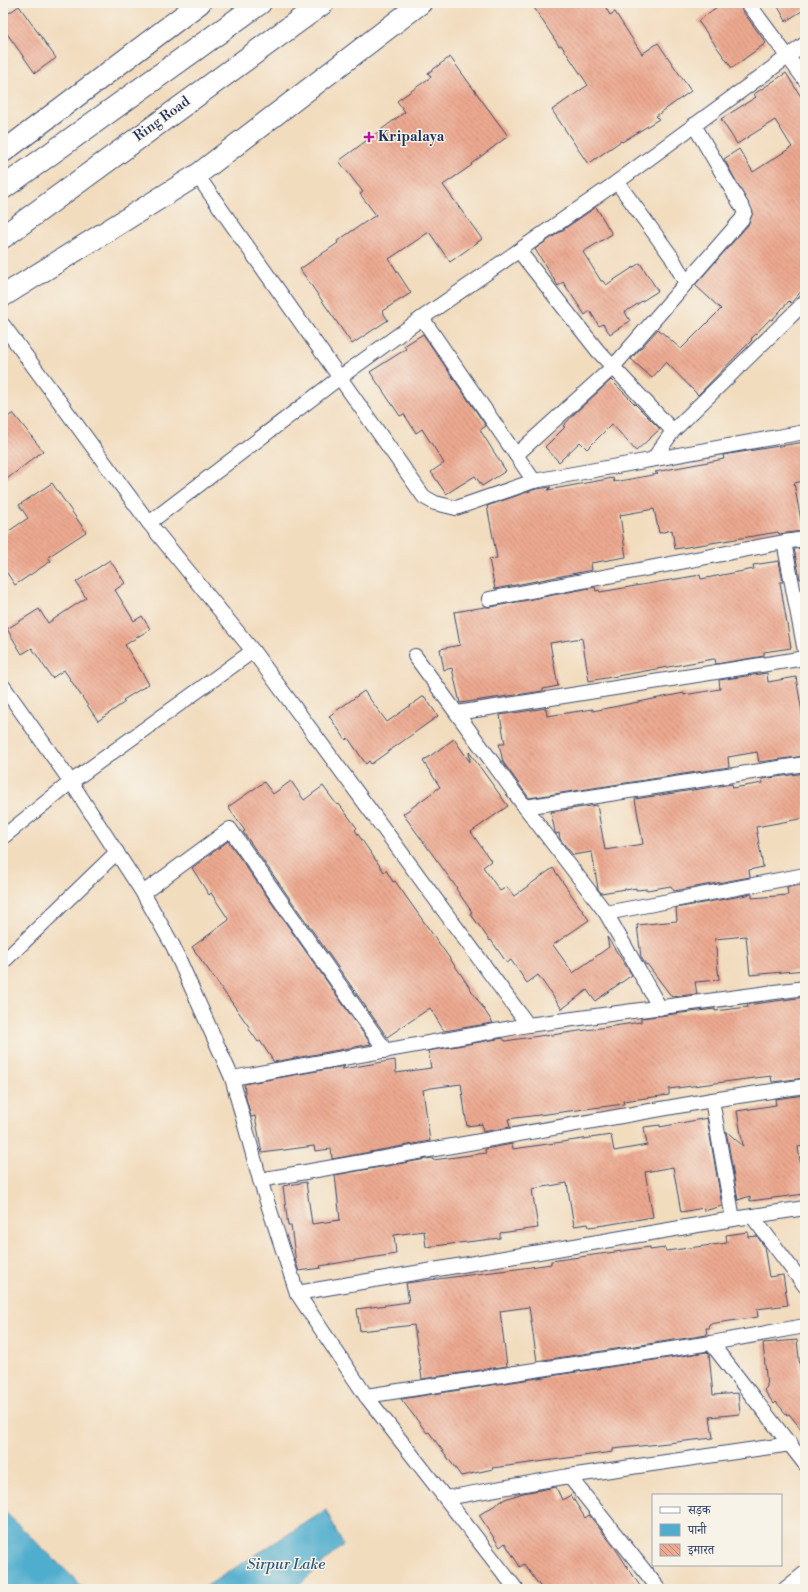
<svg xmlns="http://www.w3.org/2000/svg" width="808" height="1592" viewBox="0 0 808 1592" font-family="'Libre Bodoni','Noto Serif Devanagari',serif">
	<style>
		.water { fill: #50adce; stroke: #366e96 }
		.building { fill: url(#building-back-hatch) }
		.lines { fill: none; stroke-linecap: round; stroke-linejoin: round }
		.street-casing { stroke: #3b496c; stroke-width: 16 }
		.secondary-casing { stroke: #3b496c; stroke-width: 23 }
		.highway-casing { stroke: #3b496c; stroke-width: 24 }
		.street { stroke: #fff; stroke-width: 14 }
		.secondary { stroke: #fff; stroke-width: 21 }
		.highway { stroke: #fff; stroke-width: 22 }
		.poi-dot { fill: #b5179e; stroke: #f7f3e8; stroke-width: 1.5 }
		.labels { text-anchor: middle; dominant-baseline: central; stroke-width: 3; stroke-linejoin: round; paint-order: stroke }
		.street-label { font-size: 14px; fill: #1b2f5e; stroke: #f7f3e8 }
		.poi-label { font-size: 14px; font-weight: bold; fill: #1b2f5e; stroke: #f7f3e8; text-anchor: start }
		.water-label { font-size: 15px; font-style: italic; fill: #2b5580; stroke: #f7f3e8 }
	</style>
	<defs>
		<pattern id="building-back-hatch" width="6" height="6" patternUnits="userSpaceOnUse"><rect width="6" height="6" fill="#eda990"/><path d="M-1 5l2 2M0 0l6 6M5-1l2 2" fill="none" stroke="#bf8a79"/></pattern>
	</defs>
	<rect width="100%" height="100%" fill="#f7f3e8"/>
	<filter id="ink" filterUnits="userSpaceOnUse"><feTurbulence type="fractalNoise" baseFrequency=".025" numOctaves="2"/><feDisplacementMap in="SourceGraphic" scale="8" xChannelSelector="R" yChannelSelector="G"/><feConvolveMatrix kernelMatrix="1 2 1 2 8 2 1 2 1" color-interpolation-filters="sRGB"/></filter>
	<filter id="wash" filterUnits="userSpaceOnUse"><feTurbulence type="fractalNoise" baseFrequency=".012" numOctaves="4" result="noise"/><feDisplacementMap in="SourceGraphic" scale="16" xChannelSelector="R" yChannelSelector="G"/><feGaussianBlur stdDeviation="0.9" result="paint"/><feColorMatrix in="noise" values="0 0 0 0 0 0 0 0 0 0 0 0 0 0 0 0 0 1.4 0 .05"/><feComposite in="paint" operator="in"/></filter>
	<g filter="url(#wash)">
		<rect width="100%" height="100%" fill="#f2dcbe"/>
		<g class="water">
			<polygon points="3,1510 85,1589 3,1589"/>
			<polygon points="326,1510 343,1545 295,1589 202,1589"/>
		</g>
		<g id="blocks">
			<g class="building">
				<polygon points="531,3 603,3 610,15 615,12 642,54 658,43 691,91 656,116 659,119 622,142 621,141 588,164 552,110 588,85 561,45 559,46"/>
				<polygon points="722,3 737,3 766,43 732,68 698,21"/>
				<polygon points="776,3 805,3 805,9 786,21"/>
				<polygon points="19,6 56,58 35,73 3,28 3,17"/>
				<polygon points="450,57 508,136 471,164 472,165 443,185 482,239 450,262 429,232 389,259 411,293 382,311 388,320 352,344 300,269 338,243 337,241 376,215 360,194 363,192 339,161 405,112 397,101 431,77 428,73"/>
				<polygon points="786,73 805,103 805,287 791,303 789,301 772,320 770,319 751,339 752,340 698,395 666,362 652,378 631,359 658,329 681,349 721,309 695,285 748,225 753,212 724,159 739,149 753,172 792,147 775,120 737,144 721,119 756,97 754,94"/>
				<polygon points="596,207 612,234 583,252 601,281 603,281 606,285 640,263 658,291 625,312 630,321 610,334 603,324 599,326 590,311 585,315 563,282 558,286 535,249"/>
				<polygon points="423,334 486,426 480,430 506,471 482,486 475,476 446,494 431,472 444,463 422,429 416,433 404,414 400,416 370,372 406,349 404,346"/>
				<polygon points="611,380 660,429 636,451 612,424 587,449 580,442 559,462 545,447 565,427 563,426 575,413"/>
				<polygon points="13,413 43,451 3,482 3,421"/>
				<polygon points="805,442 805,481 794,483 803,531 779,534 778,532 675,549 672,530 659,533 654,509 620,515 626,557 591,563 592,570 495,589 489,559 497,558 487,506 536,489 551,487 548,490 613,478 614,482 658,474 655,472 724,459 723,455"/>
				<polygon points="52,483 86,532 48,557 51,561 15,585 3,567 3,535 28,518 19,505"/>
				<polygon points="805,548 805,578 800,579 794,549"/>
				<polygon points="110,560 125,583 115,590 134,621 142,616 150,629 125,645 149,684 123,700 125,702 98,721 64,670 52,678 32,648 22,654 7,629 39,609 48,623 86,598 76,582"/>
				<polygon points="779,561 783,582 780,582 791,648 764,652 764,656 716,664 715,659 713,659 589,681 582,638 550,643 558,686 543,689 543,691 460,703 452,668 444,670 440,649 460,645 454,612 485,607 491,607 595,587 596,591 599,590 600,592 700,575 701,579 754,569 753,565"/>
				<polygon points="767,673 768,682 796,677 805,730 805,756 759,762 757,752 728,757 729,767 529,798 503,762 499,744 505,744 500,715 546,708 547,716 593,709 593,711 684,693 684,695 720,689 719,680"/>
				<polygon points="364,691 387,722 424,696 438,716 371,764 369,761 366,764 348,738 346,740 329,716"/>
				<polygon points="454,739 470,762 469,752 508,806 471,832 491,861 483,867 500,891 507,887 514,896 553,868 589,920 553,945 573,973 609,947 607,937 632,975 595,1001 587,990 562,1009 538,975 527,983 511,960 507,963 491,940 490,941 470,913 472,912 456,889 457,888 403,814 440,787 423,761"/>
				<polygon points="805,773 805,818 756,827 763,867 749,870 750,877 674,891 671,886 647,890 647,889 636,890 636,888 626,890 626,889 601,893 598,889 592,852 573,855 560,839 559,833 556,834 555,832 551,812 597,805 605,850 643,844 635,799 732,784 733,788 763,783 762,779"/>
				<polygon points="291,781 304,800 323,786 337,805 339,804 357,828 355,830 384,872 386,870 393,882 395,881 460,973 493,1023 444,1031 430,1008 387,1037 243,832 245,831 228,807 264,782 273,794"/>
				<polygon points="228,841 371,1044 274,1062 260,1041 258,1042 249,1029 250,1028 192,947 229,920 211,893 209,895 192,868"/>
				<polygon points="805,885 805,970 750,975 746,936 715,939 719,980 695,982 697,994 672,997 647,964 646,965 641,957 637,925 677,921 676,908 752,894 752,898 788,895 787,887"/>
				<polygon points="805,997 805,1078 772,1082 771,1076 669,1089 669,1095 623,1101 624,1104 508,1119 510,1127 483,1132 482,1124 467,1126 461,1084 431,1088 423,1090 430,1141 332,1159 331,1149 315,1151 314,1146 262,1153 255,1116 251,1117 246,1098 244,1084 345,1066 342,1069 395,1060 396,1073 431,1068 428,1051 503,1038 505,1041 546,1035 545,1036 641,1022 641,1018 707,1010 715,1009 715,1011 748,1007 747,1005"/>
				<polygon points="805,1095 805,1146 798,1147 805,1194 750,1201 750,1196 738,1200 726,1131 743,1146 737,1111 776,1105 775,1099"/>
				<polygon points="707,1118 722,1206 704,1211 704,1208 681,1212 673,1167 645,1172 653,1217 605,1225 589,1227 588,1224 574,1226 567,1183 532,1189 538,1228 500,1233 500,1238 426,1247 424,1231 394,1235 396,1254 356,1260 320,1266 321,1268 299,1271 296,1263 291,1226 288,1226 283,1186 306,1182 312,1224 340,1220 335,1175 432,1158 433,1160 486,1153 485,1149 512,1144 513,1149 611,1135 614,1151 647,1145 644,1127 660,1125 660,1127"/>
				<polygon points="748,1232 748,1237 757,1236 764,1246 769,1277 783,1275 788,1305 757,1309 758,1317 709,1324 710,1328 706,1328 707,1335 537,1361 529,1307 500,1311 507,1366 422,1379 414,1325 360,1331 357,1309 409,1302 406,1283 524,1268 551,1264 551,1261 650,1247 650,1250 665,1248 666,1251 727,1243 726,1235"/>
				<polygon points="797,1340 802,1386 805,1384 805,1434 789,1414 787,1415 776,1402 774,1404 764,1390 767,1387 763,1343"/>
				<polygon points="707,1352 709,1354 713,1395 738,1393 740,1414 710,1417 713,1438 613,1449 613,1452 492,1468 493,1469 461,1476 429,1432 427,1433 401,1399"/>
				<polygon points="556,1487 562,1500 571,1495 585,1518 589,1515 615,1548 642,1589 542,1589 524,1564 520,1567 505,1543 500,1547 479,1515 505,1499 523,1493"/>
			</g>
		</g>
	</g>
	<g filter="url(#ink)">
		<use href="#blocks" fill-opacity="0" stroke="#3b496c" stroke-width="1"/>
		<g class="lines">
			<defs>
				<g id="street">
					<polyline points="748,3 805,80"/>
					<polyline points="197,175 424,497 435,503 456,508 534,481 805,432"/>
					<polyline points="617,182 671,256 686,283"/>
					<polyline points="519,251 598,351 673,431"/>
					<polyline points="422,318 534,481"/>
					<polyline points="3,325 149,523 253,651 528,1025"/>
					<polyline points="516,455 613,367 742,219 745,212 694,125"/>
					<polyline points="654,458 673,431 805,302"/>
					<polyline points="149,523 339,378 422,318 617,182 805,44"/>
					<polyline points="784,542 805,651"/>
					<polyline points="489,599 784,542 805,539"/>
					<polyline points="415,656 525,807 606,913 660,1008"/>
					<polyline points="3,686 71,782 143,893 173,946 232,1078 260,1180 297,1293 366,1396 516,1589"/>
					<polyline points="457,713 805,658"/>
					<polyline points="525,807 805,764"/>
					<polyline points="3,837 71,782 253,651"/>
					<polyline points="143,893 230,829 386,1051"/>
					<polyline points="606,913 805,875"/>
					<polyline points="3,962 117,852"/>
					<polyline points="232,1078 528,1025 805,988"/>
					<polyline points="712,1100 733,1219"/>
					<polyline points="260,1180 712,1100 805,1086"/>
					<polyline points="752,1216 805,1286"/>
					<polyline points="297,1293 733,1219 805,1208"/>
					<polyline points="711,1343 805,1464"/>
					<polyline points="366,1396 711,1343 805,1326"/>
					<polyline points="569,1476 659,1589"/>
					<polyline points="446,1498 569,1476 791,1444"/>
					<polyline points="785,1589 805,1573"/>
				</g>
				<g id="secondary">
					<polyline points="3,152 200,3"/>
					<polyline points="3,296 197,175 421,3"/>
				</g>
				<g id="highway">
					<polyline points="3,188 260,3"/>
					<polyline points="3,237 323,3"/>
				</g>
			</defs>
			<use href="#street" class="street-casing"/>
			<use href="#secondary" class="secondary-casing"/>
			<use href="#highway" class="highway-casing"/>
			<use href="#street" class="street"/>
			<use href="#secondary" class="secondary"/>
			<use href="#highway" class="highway"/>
		</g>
	</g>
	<path class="poi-dot" d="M367 131h4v4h4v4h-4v4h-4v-4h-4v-4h4z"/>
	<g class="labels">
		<g class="street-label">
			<text transform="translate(162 119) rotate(-36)">Ring Road</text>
		</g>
		<g class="poi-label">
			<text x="378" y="137">Kripalaya</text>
		</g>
		<g class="water-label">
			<text x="286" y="1564">Sirpur Lake</text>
		</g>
	</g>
	<rect width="808" height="1592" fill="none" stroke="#f7f3e8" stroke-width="16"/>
	<rect x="652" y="1494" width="130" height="72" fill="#f7f3e8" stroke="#9fa5b1"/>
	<rect x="660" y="1507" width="20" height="6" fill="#ffffff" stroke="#9fa5b1"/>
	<text x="688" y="1514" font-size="12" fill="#1b2f5e">सड़क</text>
	<rect x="660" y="1524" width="20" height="12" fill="#50adce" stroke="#9fa5b1"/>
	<text x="688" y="1534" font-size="12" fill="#1b2f5e">पानी</text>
	<rect x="660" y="1544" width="20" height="12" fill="url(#building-back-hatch)" stroke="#9fa5b1"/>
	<text x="688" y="1554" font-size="12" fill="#1b2f5e">इमारत</text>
</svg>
